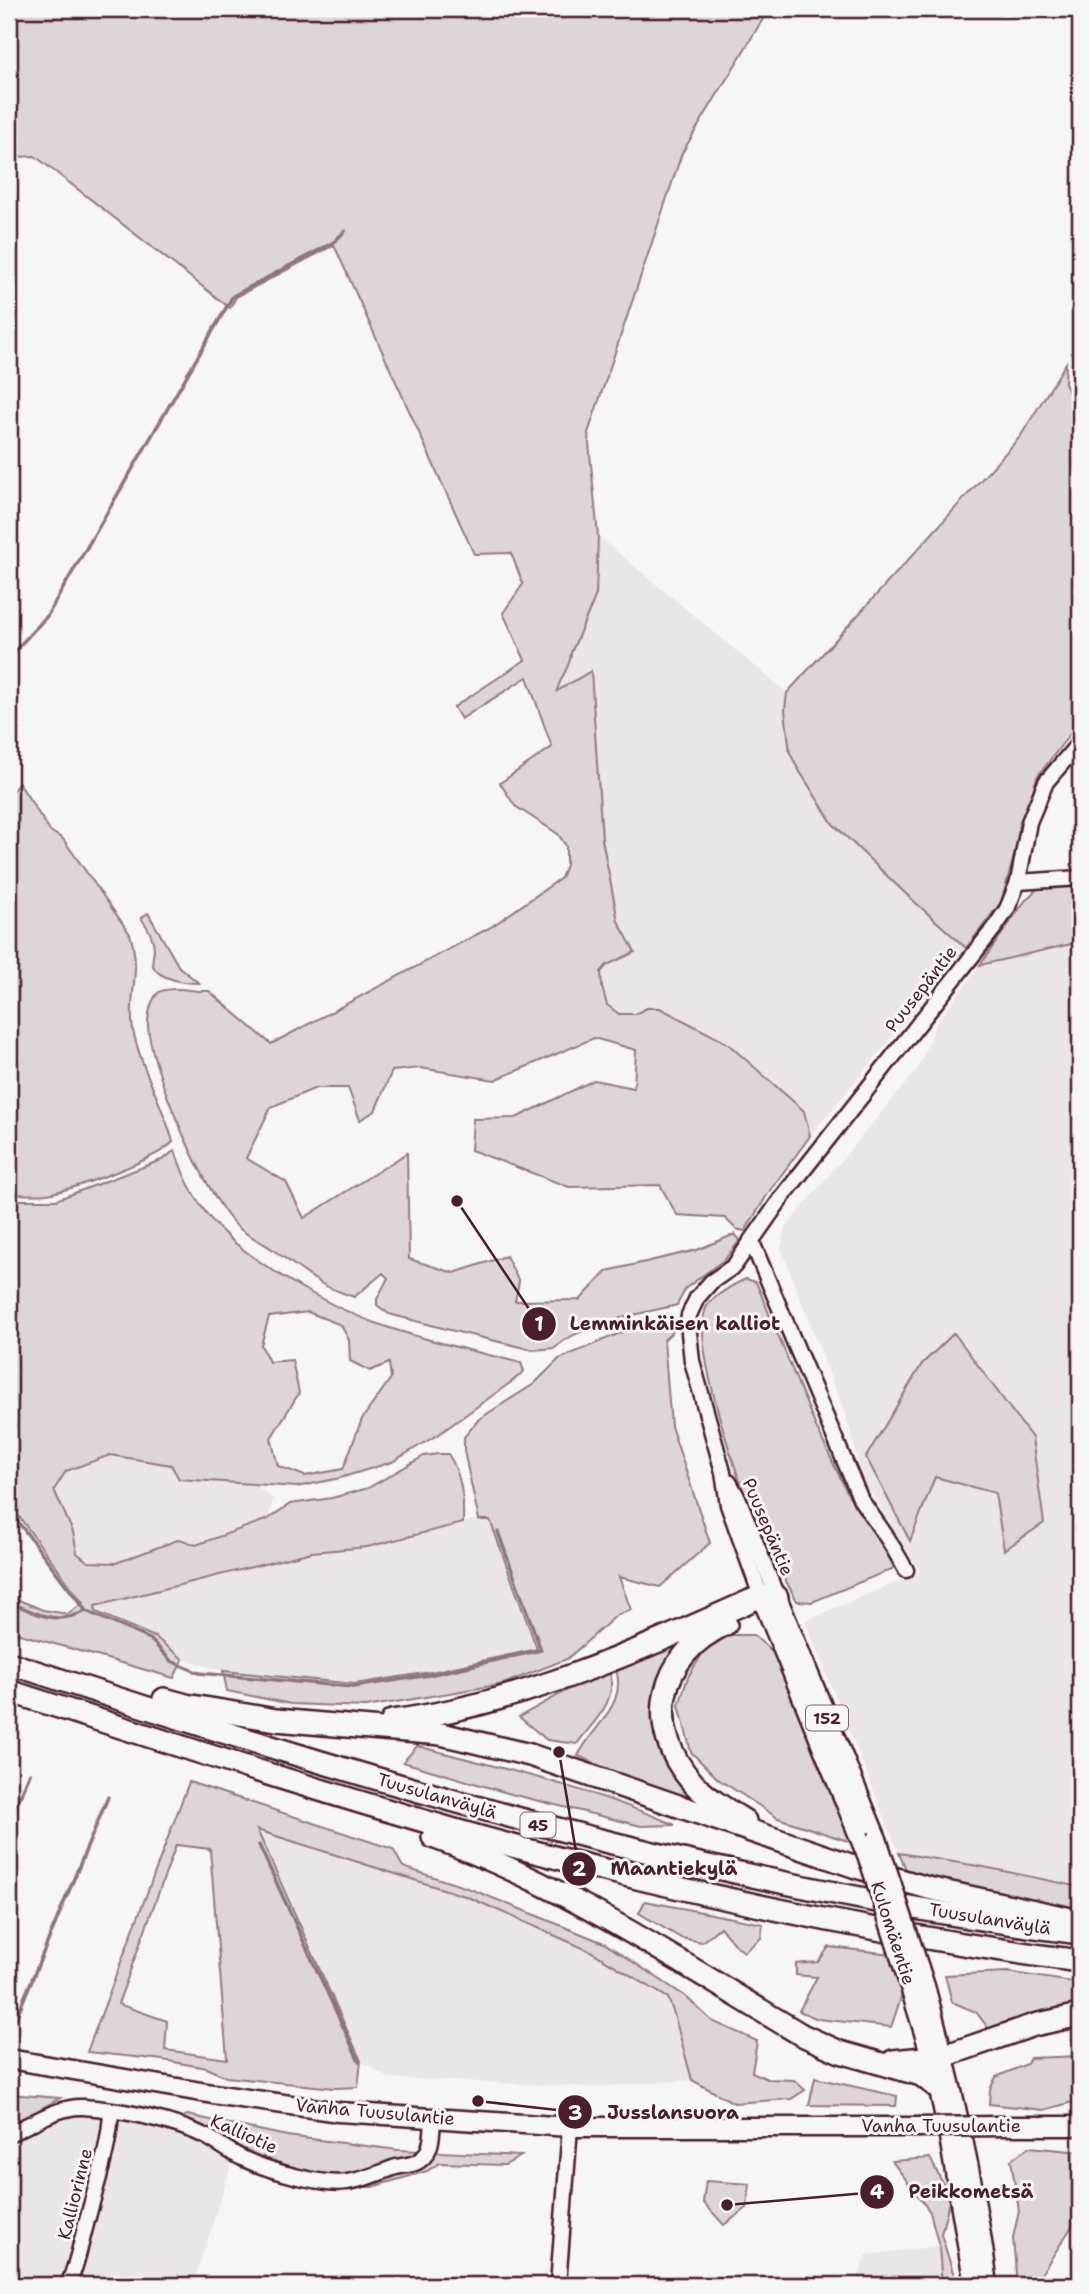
<svg xmlns="http://www.w3.org/2000/svg" width="1089" height="2294" viewBox="0 0 1089 2294" font-family="'Shantell Sans',sans-serif">
	<style>
		.built { fill: #e9e6e3 }
		.green { fill: #ddd6d5; stroke: #947a80; stroke-width: 2; fill-rule: evenodd }
		.lines { fill: none; stroke-linecap: round; stroke-linejoin: round }
		.stream { stroke: #8e747a; stroke-width: 3.5 }
		.minor-casing { stroke: #4a1f2b; stroke-width: 19 }
		.major-casing { stroke: #4a1f2b; stroke-width: 23 }
		.highway-casing { stroke: #4a1f2b; stroke-width: 26 }
		.minor { stroke: #f6f6f2; stroke-width: 14 }
		.major { stroke: #f6f6f2; stroke-width: 18 }
		.highway { stroke: #f6f6f2; stroke-width: 21 }
		.major-bridge-casing { stroke: #4a1f2b; stroke-width: 23; stroke-linecap: butt }
		.major-bridge { stroke: #f6f6f2; stroke-width: 18 }
		.labels { text-anchor: middle; dominant-baseline: central; stroke-width: 6; stroke-linejoin: round; paint-order: stroke }
		.shield { fill: #f6f6f2; stroke: #7e6067; stroke-width: 2 }
		.shield-label { font-size: 16px; font-weight: bold; fill: #4a1f2b }
		.street-label { font-size: 18px; fill: #4a1f2b; stroke: #f6f6f2 }
		.leader { fill: none; stroke: #4a1f2b; stroke-width: 2.5 }
		.callout-dot { fill: #4a1f2b; stroke: #f6f6f2; stroke-width: 2.5 }
		.mark-label { font-size: 21px; text-anchor: middle; font-weight: bold; fill: #fff }
		.callout-label { font-size: 19px; text-anchor: middle; font-weight: bold; fill: #4a1f2b; stroke: #f6f6f2; stroke-width: 6; stroke-linejoin: round; paint-order: stroke }
	</style>
	<rect width="100%" height="100%" fill="#f6f6f2"/>
	<filter id="ink" filterUnits="userSpaceOnUse"><feTurbulence type="fractalNoise" baseFrequency=".0143" numOctaves="2"/><feDisplacementMap in="SourceGraphic" scale="14" xChannelSelector="R" yChannelSelector="G"/><feConvolveMatrix kernelMatrix="1 2 1 2 8 2 1 2 1" color-interpolation-filters="sRGB"/></filter>
	<g filter="url(#ink)">
		<g class="built">
			<polygon points="598,536 787,693 785,710 906,894 966,948 810,1136 804,1111 727,1043 647,1008 635,1014 619,1014 607,1005 601,972 607,965 635,952 618,921 602,839 591,672 557,692 559,679 571,662 571,653 596,595"/>
			<polygon points="1080,942 1080,1887 984,1867 899,1853 805,1621 920,1572 863,1479 847,1419 781,1248 785,1228 917,1070 936,1024 980,965"/>
			<polygon points="110,1455 171,1465 179,1479 254,1484 273,1499 268,1519 196,1546 179,1539 116,1563 88,1562 77,1554 73,1532 54,1490 66,1471"/>
			<polygon points="473,1520 490,1520 537,1649 431,1672 355,1684 223,1671 183,1659 155,1637 95,1612 95,1606 312,1552 367,1547"/>
			<polygon points="256,1829 468,1897 592,1952 668,1998 674,2014 692,2080 594,2087 389,2078 361,2061"/>
			<polygon points="72,2113 95,2113 151,2123 201,2139 233,2160 193,2285 9,2285 9,2142 37,2131"/>
			<polygon points="939,2246 942,2285 855,2285 867,2255"/>
		</g>
		<g class="green">
			<path d="M9,9H769L682,153L588,433L598,536L596,595L571,653C571,667 560,676 557,691L591,671L602,839L618,921L635,952L607,965L601,972L602,987L607,1005L619,1014H635L647,1008H660L727,1043L804,1111L810,1136L769,1192L745,1231L736,1229L725,1218L677,1215L660,1185L569,1187L471,1150L473,1119L516,1118L594,1080L634,1088L636,1050L594,1038L495,1080L420,1068L392,1071L375,1111L360,1120L348,1088H316L271,1107L246,1158L286,1182L304,1218L407,1153L409,1259L454,1273L506,1256L519,1282L515,1301L580,1300L607,1271L697,1250L735,1234L740,1240L725,1259L686,1288L677,1305C644,1313 579,1324 555,1348L533,1350L454,1331L389,1314L377,1305V1299L388,1278L383,1273L354,1297C344,1293 333,1290 324,1285C306,1275 289,1261 272,1249C262,1242 250,1237 240,1229C208,1203 148,1065 148,1023C148,1014 151,1000 158,993C166,985 196,992 209,991L271,1044L491,927L561,878L566,865V846L558,834L515,806L500,783L552,747L527,677L461,719L454,707L525,660L503,613L523,584L511,553L474,554L334,245L236,297L230,308L35,156L19,157L9,173Z"/>
			<polygon points="1066,363 1065,383 1071,397 1080,400 1080,721 1037,777 1001,902 966,948 906,894 833,824 797,767 790,753 785,710 787,693 1020,437"/>
			<path d="M19,783L50,831L63,839L130,934C133,944 135,954 135,966C135,988 129,1008 133,1030C141,1069 163,1105 173,1142C156,1160 78,1187 52,1193C39,1196 23,1194 9,1194V795Z"/>
			<polygon points="1080,882 1080,942 980,965 1025,901 1038,888"/>
			<path d="M148,913L179,967L199,983C187,983 159,980 153,966C151,961 154,954 154,949C154,938 147,926 141,918Z"/>
			<path d="M175,1150C184,1180 201,1212 224,1233C259,1267 334,1309 381,1325C426,1341 474,1351 521,1363L524,1371L514,1380L439,1434L392,1462L340,1478L297,1487L179,1479L171,1465L110,1455L66,1471L54,1490L73,1532L77,1553L88,1562L116,1563L180,1539L196,1545L268,1519L290,1504L332,1498L368,1488L424,1456L438,1454H448C461,1473 464,1500 463,1523L367,1547L312,1552L95,1606L96,1612L155,1637L183,1659L174,1678L9,1631V1596L43,1610L68,1614L83,1603L9,1503V1200H56L164,1159ZM308,1312L341,1325L349,1340L350,1361L370,1371L389,1363L391,1378L362,1419L343,1469L305,1476L278,1466L271,1438L299,1393L292,1360L269,1362L261,1345L269,1317Z"/>
			<path d="M746,1279L756,1282L816,1427L848,1494L895,1564L892,1569L812,1602L797,1601C785,1578 769,1555 759,1531C742,1493 688,1340 707,1306C712,1297 736,1283 746,1279Z"/>
			<polygon points="655,1324 674,1330 664,1340 671,1426 710,1543 660,1587 619,1577 631,1610 617,1615 567,1659 503,1684 366,1707 291,1704 227,1691 223,1671 355,1684 431,1672 537,1649 490,1520 479,1520 464,1451 464,1437 479,1419 534,1384 559,1359 627,1330"/>
			<polygon points="954,1333 1032,1438 1044,1523 1004,1550 995,1493 935,1477 910,1541 866,1457 922,1364"/>
			<path d="M694,1629L659,1719L725,1814L659,1791L578,1756C592,1726 631,1703 614,1665Z"/>
			<polygon points="729,1635 753,1635 778,1656 854,1843 778,1818 718,1779 691,1752 679,1705 688,1677 704,1651"/>
			<path d="M610,1673C617,1704 593,1721 577,1744L547,1740L519,1717L584,1681Z"/>
			<path d="M417,1746C505,1769 593,1789 675,1825L641,1826L511,1794L403,1762Z"/>
			<path d="M189,1782L393,1849L403,1867L473,1890L604,1943L685,1996L712,2021L757,2041L752,2072L767,2079L794,2080L805,2090L791,2099L734,2103L692,2080L674,2014L668,1998L592,1952L468,1897L257,1830L361,2061L358,2087L334,2088L226,2077L206,2068L163,2060L87,2052ZM176,1845L210,1849L227,2059L165,2050L167,2021L118,2004Z"/>
			<polygon points="899,1853 984,1867 1080,1887 1080,1914 908,1874"/>
			<polygon points="645,1901 763,1924 761,1938 744,1952 733,1943 720,1927 702,1942 681,1938 639,1913"/>
			<polygon points="829,1947 892,1954 902,1995 891,2027 818,2019 799,2011 817,1977 796,1975 796,1964 818,1962"/>
			<polygon points="1007,1972 1080,1983 1080,2004 1032,2014 989,2029 976,2012 952,2002 945,1975"/>
			<polygon points="1080,2056 1080,2100 1044,2110 989,2104 990,2089 996,2077 1027,2064 1030,2058"/>
			<polygon points="815,2078 897,2096 896,2106 809,2105"/>
			<polygon points="9,2094 60,2098 9,2127"/>
			<polygon points="187,2115 287,2136 398,2150 521,2156 505,2165 440,2163 427,2171 372,2187 327,2186 253,2171 201,2139 165,2126"/>
			<polygon points="1029,2147 1080,2152 1080,2214 1034,2285 1017,2285 1013,2238 1019,2211 1011,2160"/>
			<polygon points="930,2158 950,2198 941,2234 957,2285 942,2285 939,2246 930,2212 892,2161"/>
			<polygon points="706,2181 750,2184 747,2208 724,2225 703,2202"/>
		</g>
		<g class="lines">
			<g class="stream">
				<polyline points="9,657 47,616 233,296 334,242 345,231"/>
				<polyline points="9,1510 86,1611"/>
				<path d="M9,1602C39,1614 54,1626 86,1611L150,1639L171,1661L199,1673L353,1687L429,1675L541,1650L498,1532"/>
				<polyline points="9,1823 30,1773"/>
				<polyline points="259,1845 359,2061"/>
				<polyline points="13,2025 108,1797"/>
			</g>
			<defs>
				<g id="minor">
					<polyline points="1018,882 1080,878"/>
					<polyline points="751,1240 861,1500 888,1539 906,1570"/>
					<polyline points="729,1482 739,1500 777,1597"/>
					<polyline points="761,1596 728,1505 723,1472 692,1361 688,1323 689,1315 697,1298 711,1282 734,1266 783,1196 995,927 1007,909 1018,882 1029,822 1046,782 1080,742"/>
					<path d="M9,2134C32,2124 58,2106 83,2107C120,2109 175,2121 207,2137C220,2144 231,2153 244,2159C267,2170 323,2186 347,2182C364,2180 377,2174 393,2168C400,2165 412,2166 419,2161C433,2152 432,2133 433,2118"/>
					<path d="M68,2285C78,2263 81,2241 88,2217C97,2182 110,2146 111,2110"/>
					<polyline points="558,2285 570,2127"/>
				</g>
				<g id="major">
					<polyline points="761,1596 859,1836"/>
					<polyline points="777,1597 877,1839"/>
					<polyline points="909,1984 932,2059 948,2131 974,2285"/>
					<path d="M925,1986C952,2084 976,2184 988,2285"/>
					<polyline points="9,2059 213,2094 339,2112 570,2127 918,2127"/>
					<polyline points="999,2126 1080,2126"/>
				</g>
				<g id="highway">
					<path d="M726,1624C658,1655 643,1727 693,1783C707,1798 727,1810 745,1821"/>
					<path d="M9,1663C359,1778 713,1887 1080,1933"/>
					<path d="M9,1691C157,1739 305,1787 455,1830C659,1888 870,1934 1080,1961"/>
					<polyline points="164,1699 186,1705 276,1720 441,1734 530,1755 856,1867 928,1888 1071,1919"/>
					<path d="M392,1721C522,1704 642,1649 761,1596L777,1597"/>
					<path d="M433,1837C566,1885 682,1964 802,2035L840,2052L921,2075L938,2088"/>
					<polyline points="893,2061 944,2056 1034,2025 1080,2015"/>
				</g>
			</defs>
			<use href="#minor" class="minor-casing"/>
			<use href="#major" class="major-casing"/>
			<use href="#highway" class="highway-casing"/>
			<use href="#minor" class="minor"/>
			<use href="#major" class="major"/>
			<use href="#highway" class="highway"/>
			<defs>
				<g id="major-bridge">
					<polyline points="859,1836 871,1866 909,1984"/>
					<polyline points="877,1839 925,1986"/>
					<polyline points="918,2127 999,2126"/>
				</g>
			</defs>
			<use href="#major-bridge" class="major-bridge-casing"/>
			<use href="#major-bridge" class="major-bridge"/>
		</g>
	</g>
	<g class="labels">
		<g class="shield">
			<rect x="806" y="1705.5" width="42" height="25" rx="5"/>
			<rect x="520.5" y="1812.5" width="35" height="25" rx="5"/>
		</g>
		<g class="shield-label">
			<text x="827" y="1718">152</text>
			<text x="538" y="1825">45</text>
		</g>
		<g class="street-label">
			<text transform="translate(921 989) rotate(-52)">Puusepäntie</text>
			<text transform="translate(768 1527) rotate(67)">Puusepäntie</text>
			<text transform="translate(437 1796) rotate(16)">Tuusulanväylä</text>
			<text transform="translate(990 1919) rotate(9)">Tuusulanväylä</text>
			<text transform="translate(893 1933) rotate(72)">Kulomäentie</text>
			<text transform="translate(375 2112) rotate(5)">Vanha Tuusulantie</text>
			<text x="941" y="2126">Vanha Tuusulantie</text>
			<text transform="translate(244 2134) rotate(24)">Kalliotie</text>
			<text transform="translate(75 2194) rotate(-76)">Kalliorinne</text>
		</g>
	</g>
	<path class="leader" d="M457 1201L539 1324M559 1752L579 1869M478 2101L575 2112M727 2205L877 2192"/>
	<g class="callout-dot">
		<circle cx="457" cy="1201" r="7"/>
		<circle cx="559" cy="1752" r="7"/>
		<circle cx="478" cy="2101" r="7"/>
		<circle cx="727" cy="2205" r="7"/>
		<circle cx="539" cy="1324" r="18"/>
		<circle cx="579" cy="1869" r="18"/>
		<circle cx="575" cy="2112" r="18"/>
		<circle cx="877" cy="2192" r="18"/>
	</g>
	<g class="mark-label">
		<text x="539" y="1331">1</text>
		<text x="579" y="1876">2</text>
		<text x="575" y="2120">3</text>
		<text x="877" y="2199">4</text>
	</g>
	<g class="callout-label">
		<text x="675" y="1330">Lemminkäisen kalliot</text>
		<text x="674" y="1875">Maantiekylä</text>
		<text x="673" y="2119">Jusslansuora</text>
		<text x="971" y="2198">Peikkometsä</text>
	</g>
	<rect width="1089" height="2294" fill="none" stroke="#f6f6f2" stroke-width="35"/>
	<rect x="18" y="18" width="1054" height="2259" fill="none" stroke="#4a1f2b" stroke-width="2.5" filter="url(#ink)"/>
</svg>
